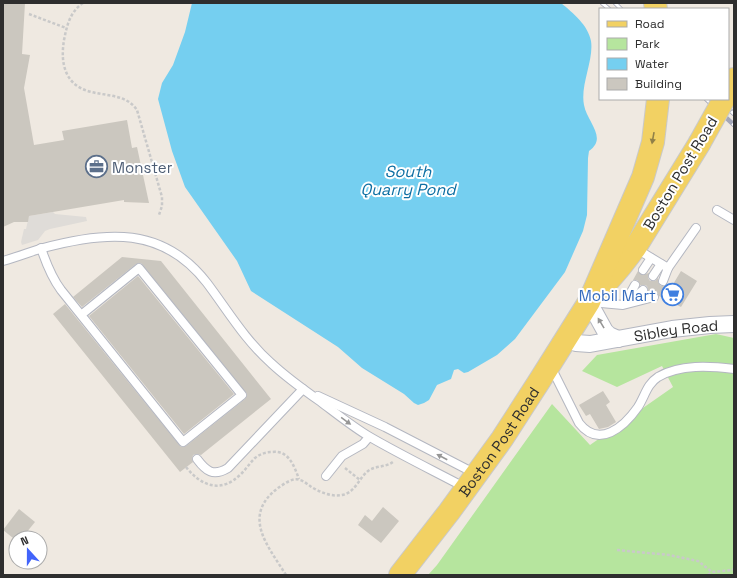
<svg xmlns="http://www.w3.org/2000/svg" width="737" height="578" viewBox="0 0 737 578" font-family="'Space Grotesk',sans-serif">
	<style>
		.green { fill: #b6e59e }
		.plaza { fill: #dfdcd8 }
		.water { fill: #75cff0 }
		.building { fill: #cbc7bf }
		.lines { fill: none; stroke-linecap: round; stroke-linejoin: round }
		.lane-casing { stroke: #b4b7c1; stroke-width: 10 }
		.street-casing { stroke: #b4b7c1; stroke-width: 18 }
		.primary-casing { stroke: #c9c9c9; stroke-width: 24 }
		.path { stroke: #c9c9c9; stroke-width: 2.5; stroke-dasharray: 3 2; stroke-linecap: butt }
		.lane { stroke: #fff; stroke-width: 8 }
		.street { stroke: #fff; stroke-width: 16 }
		.primary { stroke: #f2d163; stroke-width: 22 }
		.rail-casing { stroke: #a3a6b8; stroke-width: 4.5 }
		.rail { stroke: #fff; stroke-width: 3; stroke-dasharray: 9; stroke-linecap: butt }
		.primary-bridge-casing { stroke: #c9c9c9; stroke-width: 24; stroke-linecap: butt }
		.primary-bridge { stroke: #f2d163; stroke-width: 22 }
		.oneway { fill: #908048 }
		.oneway2 { fill: #969696 }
		.labels { text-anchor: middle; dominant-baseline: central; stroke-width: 4; stroke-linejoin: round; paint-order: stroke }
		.service-label { font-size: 15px; fill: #4e5e75; stroke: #fff; text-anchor: start }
		.street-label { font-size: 15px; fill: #2e2e2e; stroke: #fff }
		.shop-label { font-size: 15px; fill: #366cbe; stroke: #fff; text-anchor: end }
		.water-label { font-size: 16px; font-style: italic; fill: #0d6fa3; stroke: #fff }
	</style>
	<rect width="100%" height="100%" fill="#efe9e1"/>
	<polygon class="green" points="716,334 734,338 734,575 428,575 437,565 552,404 590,445 673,387 662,366 617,387 582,371 597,355"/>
	<polygon class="plaza" points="53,212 55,214 86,217 87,221 50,229 45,231 38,240 22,245 21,242 24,229 26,229 29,216"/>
	<path class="water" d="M192,3H561C573,13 588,25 591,41C594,60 580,85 584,105C587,122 608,138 589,151L588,158L587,215L583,231L565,272L515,339L497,355L468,372L464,373L458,369L454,370L451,379L437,385L429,400L424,403L418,405L414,403L404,394L362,368L338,347L251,291L237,261L185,187L172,151L158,99L162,83L173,65L185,32Z"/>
	<g class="building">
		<polygon points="3,3 25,3 22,54 30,55 24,88 34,145 64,140 62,131 127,120 132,148 137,147 149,203 124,202 124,200 29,216 28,222 14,222 3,227"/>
		<polygon points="122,257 161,261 271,399 201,455 197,454 193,455 192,459 193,462 180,472 53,314 65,304 181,447 186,446 245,399 247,394 141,263 136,264 82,307 73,297"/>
		<polygon points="638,271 642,275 649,273 648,278 650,281 655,281 658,278 658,282 661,286 664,286 667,284 672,286 681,271 697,281 681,307 659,296 656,292 648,293 648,290 647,286 645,285 640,285 637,280 633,280"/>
		<polygon points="138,276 234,394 184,434 89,316"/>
		<polygon points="603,391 610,402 606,405 616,422 608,427 599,429 590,414 586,416 579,405"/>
		<polygon points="383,507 399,521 381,543 358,525 365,515 372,521"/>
		<polygon points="19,509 35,522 22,538 13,538 3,530"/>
	</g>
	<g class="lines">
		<defs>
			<g id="lane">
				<polyline points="717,210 734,220"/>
				<path d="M41,248C46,263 52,278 61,290L183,442L242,395L139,268L81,315"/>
				<polyline points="635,248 668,268 696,228"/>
				<path d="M3,261C17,257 30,252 43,248C106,231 163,226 207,283C228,311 245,340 271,363C286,377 304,390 321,402C337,414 353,427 370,437C401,455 434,471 466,488"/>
				<polyline points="643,270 651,258"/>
				<polyline points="653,276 661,264"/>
				<polyline points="663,281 668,268"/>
				<polyline points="590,302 623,305 654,297"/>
				<polyline points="625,303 635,285"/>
				<polyline points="627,303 643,290"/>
				<path d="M551,367L579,423C599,449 624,427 638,407C645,396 647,384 658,377C680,364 710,366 734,369"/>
				<polyline points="318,396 385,427 476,474"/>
				<path d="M197,459C206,471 213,477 228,468L303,389"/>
				<polyline points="326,476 342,456 363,444 369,437"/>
			</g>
			<g id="street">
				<polyline points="589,302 605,331 609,335 618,339"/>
				<path id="s1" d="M566,339L576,343L590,344L672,329L710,325L734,324"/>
			</g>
			<g id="primary">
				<polyline points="655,3 656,9"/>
				<polyline points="728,91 734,79"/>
				<polyline points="603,287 621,266 635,248 699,144"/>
				<path id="s2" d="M400,575L449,512L502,439L540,380L589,302L643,177L653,142L658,99"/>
			</g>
		</defs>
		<use href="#lane" class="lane-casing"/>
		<use href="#street" class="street-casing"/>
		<use href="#primary" class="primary-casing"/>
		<g class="path">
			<path d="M83,3C70,12 67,25 64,40C62,53 62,65 68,76C84,103 121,86 137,110L162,197V206L159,215"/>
			<polyline points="29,14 66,28"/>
			<path d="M186,467C201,486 221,494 241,474C246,469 250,463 255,458C260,454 266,452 272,452C289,450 294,466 299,479"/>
			<polyline points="345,468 360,480"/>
			<polyline points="617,550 669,555 698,561 712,572 732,570 734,569"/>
			<path d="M286,575C268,546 241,516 278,488C284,484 293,477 300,480C304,481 307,484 310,486C319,492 331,497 342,495C355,493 359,478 368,471C376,465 386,468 394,461"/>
			<polyline points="708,575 712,572"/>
		</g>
		<use href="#lane" class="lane"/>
		<use href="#street" class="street"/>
		<use href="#primary" class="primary"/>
		<defs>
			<g id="rail">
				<polyline points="602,3 609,9"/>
				<polyline points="615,3 621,9"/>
				<polyline points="706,99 734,125"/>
				<polyline points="718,99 734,114"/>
			</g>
		</defs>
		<use href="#rail" class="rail-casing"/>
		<use href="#rail" class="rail"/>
		<defs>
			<polyline id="primary-bridge" points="699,144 724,99"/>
		</defs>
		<use href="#primary-bridge" class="primary-bridge-casing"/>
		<use href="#primary-bridge" class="primary-bridge"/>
	</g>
	<defs><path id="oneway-solid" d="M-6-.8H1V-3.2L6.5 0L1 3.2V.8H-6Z"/></defs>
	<use class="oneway" href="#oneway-solid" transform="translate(653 138) rotate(100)"/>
	<g class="oneway2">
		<use href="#oneway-solid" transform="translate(601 323) rotate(-121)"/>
		<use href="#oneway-solid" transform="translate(346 421) rotate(36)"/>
		<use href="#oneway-solid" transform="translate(442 457) rotate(-152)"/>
	</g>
	<defs>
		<symbol id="office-ring" viewBox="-11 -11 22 22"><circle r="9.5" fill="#fff" stroke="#5c6f8a" stroke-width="1.5"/><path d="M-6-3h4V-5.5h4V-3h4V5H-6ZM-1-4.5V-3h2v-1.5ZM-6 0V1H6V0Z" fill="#5c6f8a"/></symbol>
		<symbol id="supermarket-ring" viewBox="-11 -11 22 22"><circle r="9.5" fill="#fff" stroke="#3f7fe0" stroke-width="1.5"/><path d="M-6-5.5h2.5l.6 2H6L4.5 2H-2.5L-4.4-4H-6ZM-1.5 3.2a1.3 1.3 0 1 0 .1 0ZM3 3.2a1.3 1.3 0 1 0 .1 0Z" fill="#3f7fe0"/></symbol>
	</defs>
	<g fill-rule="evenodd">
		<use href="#office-ring" x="84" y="154" width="25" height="25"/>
		<use href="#supermarket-ring" x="660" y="282" width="25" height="25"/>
	</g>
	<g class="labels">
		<g class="service-label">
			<text x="112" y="167">Monster</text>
		</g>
		<g class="street-label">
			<text transform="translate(680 173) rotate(-59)">Boston Post Road</text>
			<text stroke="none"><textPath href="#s1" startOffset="112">Sibley Road</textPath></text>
			<text stroke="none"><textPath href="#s2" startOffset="166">Boston Post Road</textPath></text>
		</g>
		<g class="shop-label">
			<text x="656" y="295">Mobil Mart</text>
		</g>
		<g class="water-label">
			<text x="408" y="171">South<tspan x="408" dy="18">Quarry Pond</tspan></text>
		</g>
	</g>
	<rect width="737" height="578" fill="none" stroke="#2e2e2e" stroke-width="8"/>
	<rect x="599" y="8" width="130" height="92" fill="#ffffff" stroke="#ababab"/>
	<rect x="607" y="21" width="20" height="6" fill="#f2d163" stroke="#ababab"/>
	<text x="635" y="28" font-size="12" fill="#2e2e2e">Road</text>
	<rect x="607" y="38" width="20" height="12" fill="#b6e59e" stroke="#ababab"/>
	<text x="635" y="48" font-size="12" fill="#2e2e2e">Park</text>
	<rect x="607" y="58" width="20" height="12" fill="#75cff0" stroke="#ababab"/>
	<text x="635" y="68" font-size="12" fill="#2e2e2e">Water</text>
	<rect x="607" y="78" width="20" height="12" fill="#cbc7bf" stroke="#ababab"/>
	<text x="635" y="88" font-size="12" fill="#2e2e2e">Building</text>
	<g transform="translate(28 550) rotate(339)"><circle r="19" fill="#ffffff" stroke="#ababab"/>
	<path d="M0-3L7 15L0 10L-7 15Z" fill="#4264fb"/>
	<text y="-6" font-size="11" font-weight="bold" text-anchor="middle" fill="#2e2e2e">N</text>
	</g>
</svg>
